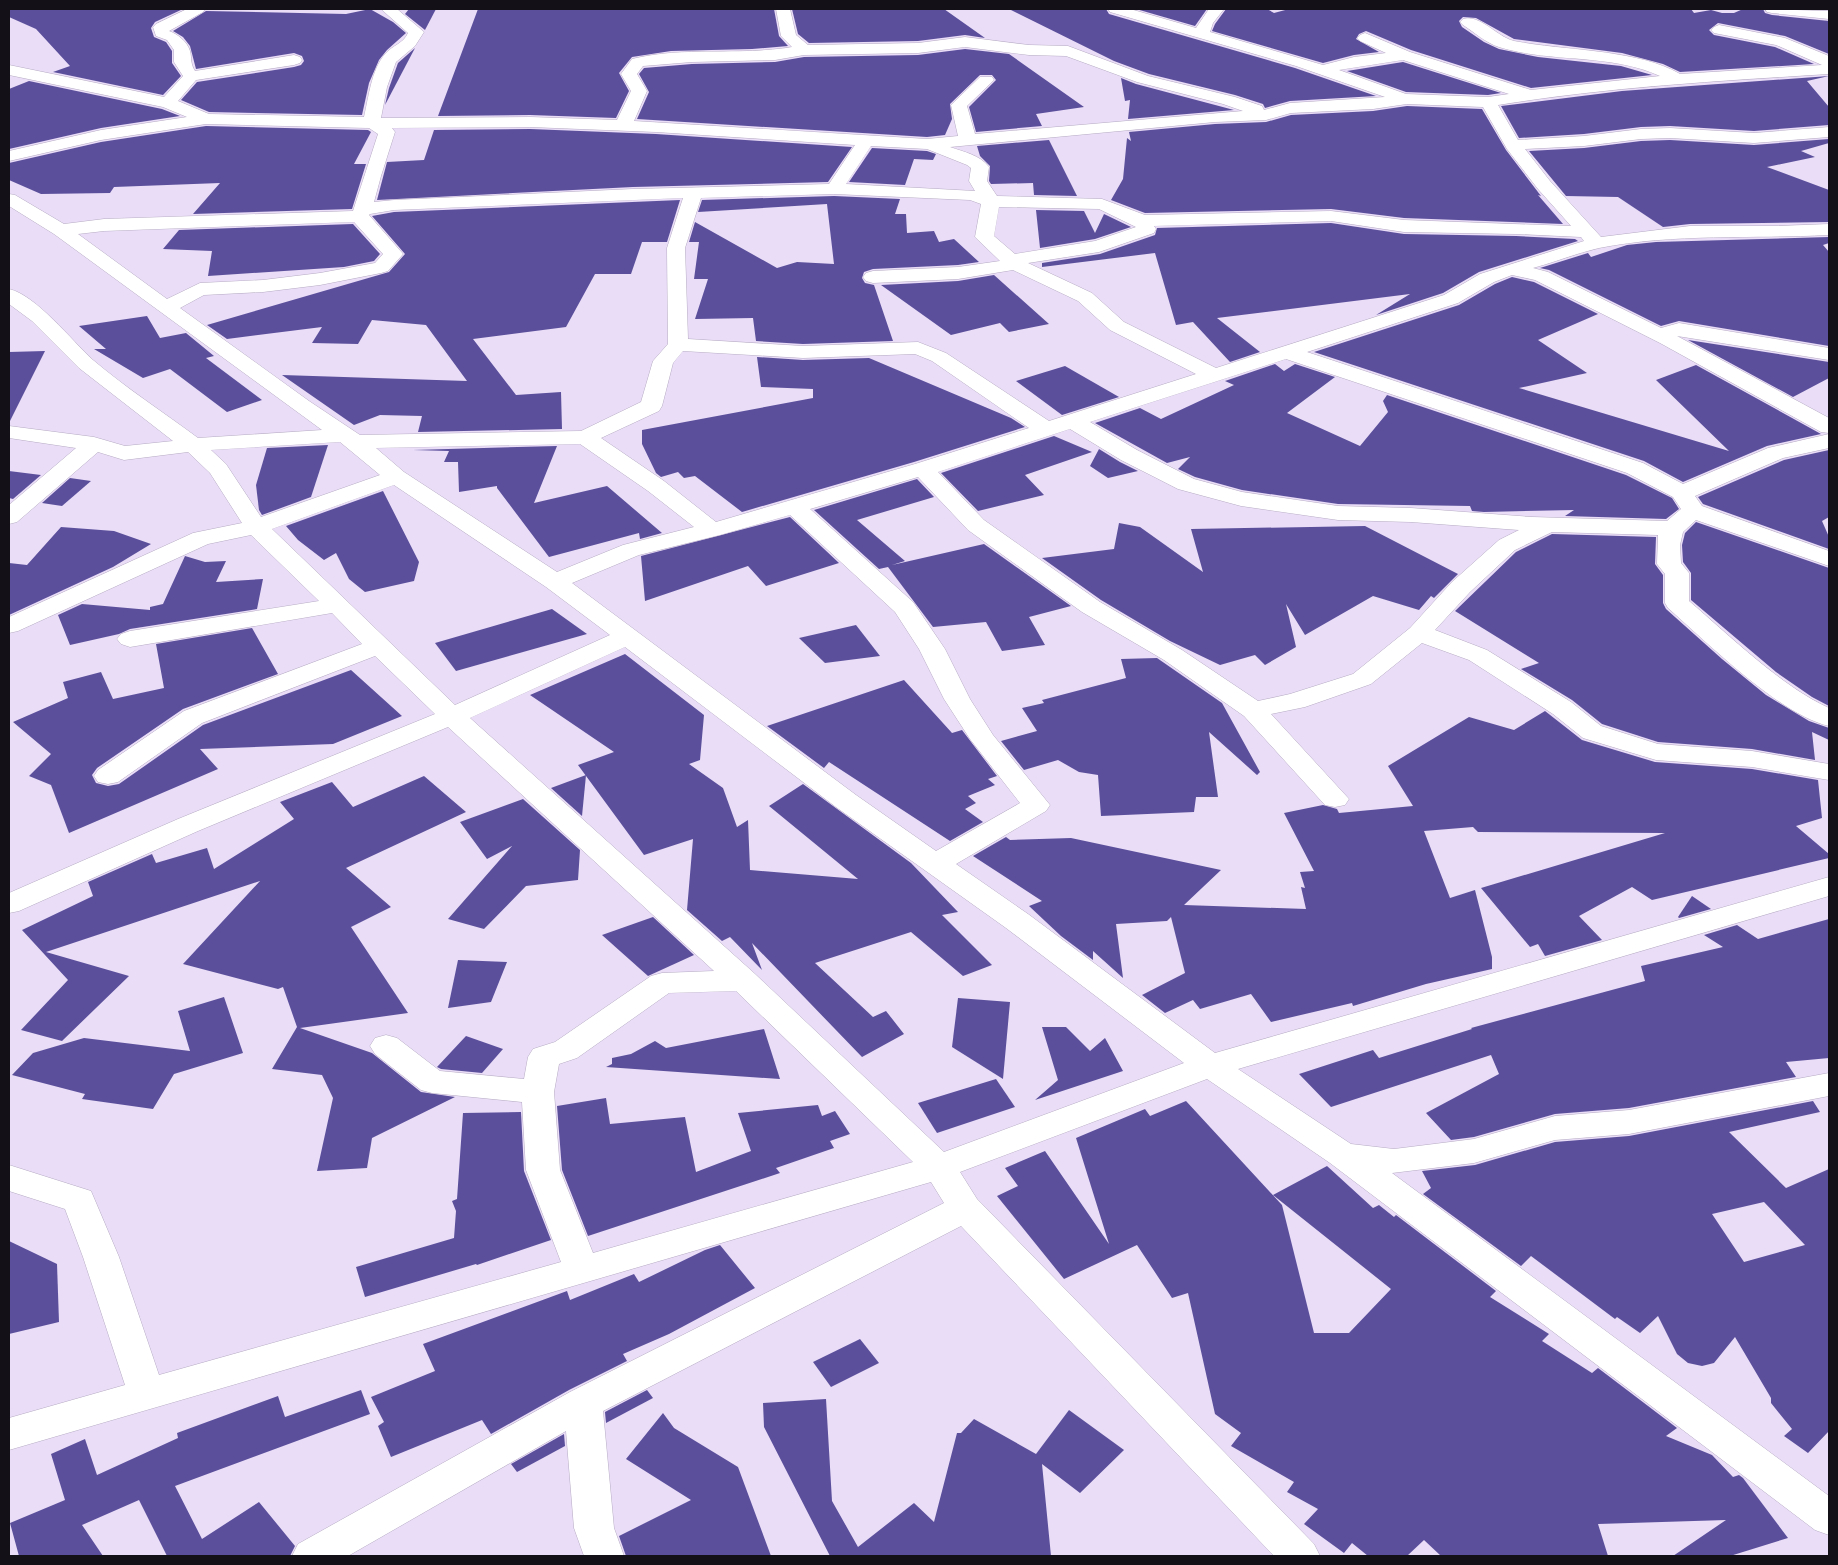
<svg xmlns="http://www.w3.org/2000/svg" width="1838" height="1565" viewBox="0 0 1838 1565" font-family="'DM Sans',sans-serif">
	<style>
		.building { fill: #5b4f9c; fill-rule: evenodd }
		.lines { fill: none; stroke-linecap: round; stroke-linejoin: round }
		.minor-casing { stroke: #b7acc4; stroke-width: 1 }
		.minor { fill: #fff; fill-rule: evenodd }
	</style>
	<rect width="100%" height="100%" fill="#e9ddf7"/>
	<g class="building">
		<polygon points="9,9 183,9 155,22 151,28 154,37 166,42 172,51 172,63 181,76 163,95 53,72 70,66 36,29 9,17"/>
		<polygon points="370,9 393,22 406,33 387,50 379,60 369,83 362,115 209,112 181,100 197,82 294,67 301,65 304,61 302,56 294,53 196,69 190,46 183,37 173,31 206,11 346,14"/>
		<polygon points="409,9 436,9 425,30 405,14"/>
		<polygon points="478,9 774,9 779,36 788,46 752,49 671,51 632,57 619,73 629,91 616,118 530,115 438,116"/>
		<polygon points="792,9 944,9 985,38 965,35 918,41 809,43 798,34"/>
		<polygon points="1009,9 1106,9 1109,14 1295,68 1376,96 1290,101 1265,108 1263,104 1235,95 1149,74 1114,61"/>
		<polygon points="1136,9 1207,9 1195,26"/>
		<polygon points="1226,9 1267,9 1274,13 1289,9 1691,9 1694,13 1711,10 1722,13 1734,13 1743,9 1763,9 1765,13 1772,15 1829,21 1829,54 1785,36 1718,23 1709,30 1714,35 1775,47 1814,64 1680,72 1663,64 1622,53 1514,39 1476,18 1463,17 1459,21 1462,27 1484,42 1499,49 1538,57 1621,66 1652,75 1531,88 1411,50 1366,31 1359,34 1356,39 1379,52 1354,55 1323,63 1212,31 1215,24"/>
		<polygon points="415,48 385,105 389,88 398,63"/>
		<polygon points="965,49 1009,54 1084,107 1036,114 1042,126 976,132 969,107 996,80 992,75 980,75 950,104 952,119 945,135 927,137 637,119 649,92 639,74 644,68 692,64 775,62 804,57 918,55"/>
		<polygon points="1403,62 1501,93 1488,95 1406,92 1347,71"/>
		<polygon points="1829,76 1807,81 1829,107 1829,125 1754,131 1670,126 1641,127 1584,134 1519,138 1501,106 1622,91"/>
		<polygon points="1121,78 1136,84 1234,110 1128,119 1130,100 1125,101"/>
		<polygon points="29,81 162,109 180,116 101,128 9,149 9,89"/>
		<polygon points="1407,106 1482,109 1506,150 1541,196 1538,195 1563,224 1404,218 1331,209 1145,213 1111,200 1123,179 1127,138 1131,141 1129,132 1215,124 1266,122 1291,115 1373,111"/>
		<polygon points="206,126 368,130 371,132 354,164 366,164 352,209 193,214 220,183 114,187 110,193 41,194 9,180 9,163 101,142"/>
		<polygon points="530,129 656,134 852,147 828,182 633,187 377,200 387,162 424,160 434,130"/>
		<polygon points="1829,139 1829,143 1801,151 1815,157 1767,167 1829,190 1829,222 1690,224 1663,227 1618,197 1566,196 1529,151 1584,148 1641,141 1670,140 1754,145"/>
		<polygon points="1049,140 1077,196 1034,195 1033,183 991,184 989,181 990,166 980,156 977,146"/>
		<polygon points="872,148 927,151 936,154 933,160 914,159 905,185 849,182"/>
		<polygon points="834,196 900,199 895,214 906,214 907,233 934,231 939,242 954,239 979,262 958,265 873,269 864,272 862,278 865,283 874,285 893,341 803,344 756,341 753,318 695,319 708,279 694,279 699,242 689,242 695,222 777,268 797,262 834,264 827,204 698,212 702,200"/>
		<polygon points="680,200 667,242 642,242 631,274 595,274 566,327 473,339 516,395 561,392 562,429 418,432 422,416 380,415 354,425 282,375 467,381 426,325 372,320 358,344 312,343 322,327 227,339 207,325 389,272 405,254 372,216 394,212"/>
		<polygon points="1036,210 1084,211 1095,233 1104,214 1131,227 1095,239 1040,248"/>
		<polygon points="1331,223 1404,234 1516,236 1575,239 1578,241 1479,272 1443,293 1376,315 1410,294 1217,318 1260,352 1230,362 1193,322 1176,325 1155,253 1042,267 1042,263 1100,254 1155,235 1157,228"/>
		<polygon points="353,224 380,254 374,261 344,267 208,276 212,251 163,249 179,230"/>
		<polygon points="1829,237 1829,243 1823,245 1829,252 1829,346 1679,321 1661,326 1549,270 1540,268 1588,253 1591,257 1627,245 1656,242"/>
		<polygon points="994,275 1049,324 1009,332 1000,323 951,335 881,285 958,281"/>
		<polygon points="1512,277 1534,282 1598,314 1538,340 1587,373 1519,388 1729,451 1656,380 1696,365 1821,434 1767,446 1683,482 1644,461 1314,352 1459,305 1495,284"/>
		<polygon points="147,316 160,338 186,333 214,356 206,358 262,400 227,412 170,369 143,378 94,349 106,349 79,326"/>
		<polygon points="1688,340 1829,362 1829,378 1793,397"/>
		<polygon points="45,351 9,423 9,352"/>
		<polygon points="757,357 803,360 869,358 1011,418 1025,427 914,462 742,512 695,476 684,478 678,472 661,477 656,473 642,444 642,430 813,398 813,389 761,387"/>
		<polygon points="1275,364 1284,371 1295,364 1335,377 1287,413 1360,446 1388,412 1383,401 1387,395 1626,475 1672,498 1679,509 1666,519 1565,516 1574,510 1484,512 1472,511 1470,506 1338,504 1242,490 1195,477 1178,469 1190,457 1167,463 1095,423 1140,408 1161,419 1234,385 1225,381"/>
		<polygon points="1065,366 1119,397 1062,415 1016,381"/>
		<polygon points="1054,436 1092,452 1025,475 1044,495 978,511 941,473"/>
		<polygon points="328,445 311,497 262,515 259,510 256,485 267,448"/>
		<polygon points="557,446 534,503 607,486 662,533 640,539 639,533 549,557 497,488 497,486 459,492 458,462 444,462 449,451 413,450"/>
		<polygon points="1099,449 1120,462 1138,471 1108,478 1090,466"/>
		<polygon points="1829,450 1829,517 1822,521 1829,537 1829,549 1703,504 1698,497 1784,460"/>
		<polygon points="9,471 41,475 13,499 9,498"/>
		<polygon points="70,478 91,481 62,506 42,503"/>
		<polygon points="917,479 934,497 857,520 905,561 892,565 984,544 1071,606 1029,617 1045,645 1002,651 986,622 933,627 888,567 879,569 814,510"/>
		<polygon points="383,491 419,562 414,581 365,592 349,579 336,553 324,560 298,540 286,526"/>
		<polygon points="790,517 839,563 766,586 748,566 645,601 641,556"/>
		<polygon points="1696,522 1829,568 1829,706 1812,697 1776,672 1691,600 1691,573 1683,562 1682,545 1685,533"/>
		<polygon points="1119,523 1140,527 1203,572 1191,529 1365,526 1458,574 1434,598 1431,596 1419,610 1373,596 1305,635 1286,604 1296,647 1265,665 1255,655 1220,665 1170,641 1101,600 1042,558 1114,549"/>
		<polygon points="61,527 114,531 151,544 113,567 9,615 9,563 27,565"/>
		<polygon points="1552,534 1656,537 1655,564 1663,575 1663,603 1666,609 1722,659 1766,695 1809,721 1829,728 1829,740 1812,732 1815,760 1752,749 1658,742 1602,724 1572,700 1521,669 1539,663 1455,611 1516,552"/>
		<polygon points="185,556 205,562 226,561 216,582 263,579 257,609 130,629 119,634 70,645 58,615 82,604 150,610 150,607 163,604"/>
		<polygon points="552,609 587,634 456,671 435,643"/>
		<polygon points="856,625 880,656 825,663 799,638"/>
		<polygon points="252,628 278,674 183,709 97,768 92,775 96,783 108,786 119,784 203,725 351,670 402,716 333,744 200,749 218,769 69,833 51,785 29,776 51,754 13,722 68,698 63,682 101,672 113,699 164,688 156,644"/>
		<polygon points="625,654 704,715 700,760 689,764 723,788 737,827 748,820 750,870 858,879 769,806 803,784 911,863 958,912 942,915 992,965 963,976 911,932 815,963 873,1017 886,1011 904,1034 862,1057 752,943 762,970 730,937 722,941 687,910 693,839 644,855 578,765 614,752 530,695"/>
		<polygon points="1157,658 1222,703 1260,772 1257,775 1209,732 1218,797 1196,797 1194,812 1101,816 1098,775 1079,772 1058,760 1024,770 1001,741 1037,731 1022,708 1044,703 1042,700 1126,678 1121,659"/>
		<polygon points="904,680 952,733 962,730 997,776 988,779 995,785 968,796 976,803 965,809 983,822 950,841 829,762 824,768 767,726"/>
		<polygon points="1545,711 1582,740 1655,762 1752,769 1818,780 1822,818 1796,826 1829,854 1829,858 1652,900 1632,887 1579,916 1602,940 1545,956 1538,944 1530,947 1481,888 1665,833 1478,832 1473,827 1424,831 1450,898 1475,890 1492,957 1492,969 1426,984 1353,1006 1352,1003 1271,1022 1251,994 1200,1009 1193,1000 1165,1013 1142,995 1185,973 1171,917 1167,921 1116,924 1123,978 1093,951 1093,960 1061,936 1029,906 1042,901 973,856 1006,837 1010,840 1071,838 1221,870 1184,905 1306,909 1301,887 1305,888 1300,872 1314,871 1284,813 1323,805 1337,809 1339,813 1413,806 1388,766 1469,717 1514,730"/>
		<polygon points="586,775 582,816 551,788"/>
		<polygon points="424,776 466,812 346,868 391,907 351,927 408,1013 300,1028 372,1053 421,1092 455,1097 372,1138 367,1168 317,1171 333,1098 322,1075 272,1069 297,1027 283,987 278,989 183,964 260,881 46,952 129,976 62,1041 21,1030 68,980 22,930 93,896 88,882 152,854 156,863 207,848 214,869 294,819 280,802 332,782 353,807"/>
		<polygon points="523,799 580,850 578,880 526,886 484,929 448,919 512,846 487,859 460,822"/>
		<polygon points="1692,896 1711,909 1679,918 1678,917"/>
		<polygon points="653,917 694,955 648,976 602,935"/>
		<polygon points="1829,919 1829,1058 1786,1062 1796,1077 1629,1108 1555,1114 1474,1137 1451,1140 1426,1113 1499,1074 1491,1055 1331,1107 1299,1074 1373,1050 1379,1058 1472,1029 1471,1028 1645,981 1641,966 1723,947 1704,935 1737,925 1758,939"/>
		<polygon points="458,960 507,962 491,1002 448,1008"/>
		<polygon points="224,997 243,1053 174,1074 153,1109 82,1099 85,1094 12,1075 33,1053 84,1038 190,1051 178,1011"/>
		<polygon points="958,998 1010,1002 1003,1079 952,1047"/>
		<polygon points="1042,1027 1066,1027 1090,1051 1105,1038 1123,1071 1035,1100 1058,1080"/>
		<polygon points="764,1029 780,1079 606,1067 612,1064 612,1058 631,1054 655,1041 666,1048"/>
		<polygon points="466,1036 503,1049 482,1073 441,1069 437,1067"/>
		<polygon points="996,1079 1015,1107 937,1133 918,1103"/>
		<polygon points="606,1098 610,1124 685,1117 696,1172 751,1151 738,1113 818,1105 822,1116 835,1111 850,1134 830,1141 834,1148 776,1168 780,1173 588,1236 562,1170 557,1106"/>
		<polygon points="1186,1101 1282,1205 1314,1333 1349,1333 1391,1289 1273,1195 1327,1166 1373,1208 1379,1205 1394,1217 1396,1215 1496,1291 1490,1297 1549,1334 1542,1341 1592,1373 1598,1368 1677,1428 1666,1436 1712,1455 1733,1477 1739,1475 1743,1478 1788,1538 1730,1556 1673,1556 1726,1520 1598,1524 1608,1556 1441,1556 1424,1540 1407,1556 1368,1556 1352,1543 1344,1553 1304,1524 1318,1509 1287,1492 1294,1482 1231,1446 1241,1433 1215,1414 1188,1293 1172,1298 1137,1245 1064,1279 997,1196 1018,1186 1005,1168 1045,1151 1109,1244 1076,1138 1145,1109 1150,1116"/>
		<path d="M1813,1101L1820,1112L1729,1132L1786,1188L1829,1169V1431L1808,1453L1784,1436L1792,1429L1771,1403V1398L1735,1337L1714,1363L1702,1366L1688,1363L1677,1354L1658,1316L1640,1333L1617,1317L1615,1319L1531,1256L1521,1266L1423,1194L1431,1188L1422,1171L1475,1165L1555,1142L1629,1136ZM1764,1202L1805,1245L1744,1262L1712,1214Z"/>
		<polygon points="521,1112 524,1171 551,1240 477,1265 476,1264 365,1297 356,1267 454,1238 456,1211 452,1201 457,1199 463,1113"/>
		<polygon points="9,1241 57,1264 59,1322 9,1334"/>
		<polygon points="720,1245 755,1288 669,1334 623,1354 627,1361 569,1390 491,1434 482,1420 391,1457 378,1426 384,1422 371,1397 435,1371 423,1344 567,1291 570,1300 634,1274 639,1282 705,1250"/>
		<polygon points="860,1339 879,1363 831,1387 813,1362"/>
		<polygon points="361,1390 370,1414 175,1486 202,1539 259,1502 295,1546 290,1556 167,1556 139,1500 82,1525 103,1556 19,1556 10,1523 65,1500 51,1454 85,1439 97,1475 178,1438 177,1433 278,1396 285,1417"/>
		<polygon points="647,1390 653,1398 606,1423 605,1412"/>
		<polygon points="826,1399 832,1501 858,1547 914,1503 934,1522 957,1433 961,1433 974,1419 1036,1454 1069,1410 1124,1450 1080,1493 1042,1464 1051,1556 830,1556 764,1427 763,1403"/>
		<polygon points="663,1413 674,1428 738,1467 771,1556 626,1556 619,1536 691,1500 626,1459"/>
		<polygon points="564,1434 565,1446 517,1472 511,1464"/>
	</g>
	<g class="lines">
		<defs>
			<g id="minor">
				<path d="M187,9H205L203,12L169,31C177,34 187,41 190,51C192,59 190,63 195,71L294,55L300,57L302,60L300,63L294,65L196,80L178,101L209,114L364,117C369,96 371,71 385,54C393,45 403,44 408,33L381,9H397L424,32L415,46L396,62L387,87L381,118L530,117L617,120L631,91L621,74L632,59C684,46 740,56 792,47L781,36L776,9H790L796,35L808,45L918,43L965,37L1029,45L1068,46L1148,76L1235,97L1262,106L1264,110L1290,103L1385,97L1296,66L1110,12L1108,9H1130L1196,28L1209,9H1224L1213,23L1210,32L1323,65L1354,57L1386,53L1360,41L1357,38L1360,35L1365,33L1410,52L1531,90L1660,76C1610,53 1550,63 1499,47C1486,43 1474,32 1463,25L1460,22L1463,19C1480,14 1497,37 1514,41C1565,51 1637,49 1680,74L1822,65L1776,45L1714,33L1711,30L1714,27L1719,25L1785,38L1829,56V74C1718,81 1608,87 1498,105L1518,140L1584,136L1641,129L1670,128L1754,133L1829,127V137L1754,143L1670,138L1641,139L1584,146L1525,149L1550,181L1601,237L1690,226H1775L1829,224V235C1753,239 1674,233 1599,248C1577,253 1555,262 1533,268L1548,272L1661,328L1679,323L1829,348V360L1677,336L1829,418V433L1821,432L1660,343L1535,280L1512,275L1494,282L1458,303L1307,352L1643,463L1683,484L1768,448L1829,434V448L1783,458L1695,496L1702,506L1829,551V566L1696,520L1683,532L1680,545L1681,563L1689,573V601C1729,635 1782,687 1829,708V726C1780,715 1708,643 1668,608L1665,603V574L1657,564L1658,535L1552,532L1515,550L1470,592L1435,630L1487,650L1571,702L1601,726L1658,744L1752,751L1829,764V780L1752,767L1656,760L1583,738L1553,714L1469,660L1422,643L1371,684L1305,707L1271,714L1349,799L1345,805L1335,807L1325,805L1244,716L1164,660L1082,612L968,530L918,477L810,509L913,602L945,649L970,699L993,735L1050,805L1046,811L956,864L1028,914L1215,1053L1829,877V896L1238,1069L1351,1144L1394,1149L1474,1139L1555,1116L1629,1110L1829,1073V1096L1629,1134L1555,1140L1474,1163L1392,1173L1829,1496V1535L1815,1530L1330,1163L1207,1079L960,1172L977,1199L1314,1544L1320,1556H1274L961,1226L603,1411L614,1528L624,1556H584L574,1528L566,1431L348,1556H292L298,1544L570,1392L944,1203L931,1182L9,1450V1418L125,1385L83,1257L65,1209L9,1191V1165L91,1191L119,1257L159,1375L561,1262L526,1170L522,1102L432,1093L421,1090L375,1054L370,1046L375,1038L386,1035L397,1038L440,1071L524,1079L528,1057L533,1049L555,1042L651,976L662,973L714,971L448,727L198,831L19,911L9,913V893L178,819L435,714L375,656L202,723L118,782L108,784L98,782L94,776L98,770L184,711L362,644L332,613L130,647L121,644L117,639L121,634L130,631L319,601L251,535L208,544L18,631L9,633V617L193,533L242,523L210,473L188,452L124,460L98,452L17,522L9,524V505L76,448L9,438V426L94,437L125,446L173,441L79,368L32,321L9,304V289C36,295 72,341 93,360C126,388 163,412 198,438L322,430L54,234L9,206V194L15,195L64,224L104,219L353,211L378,134L369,128L206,124L101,140L9,161V151L101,130L187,117L163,107L9,75V65L164,97L183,76L174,62V50L167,40L156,36L153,27L156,24ZM965,47L1029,55L1066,56L1137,82L1223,104L1243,111L975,134L967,106L994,80L992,77H980L951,105L958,136L927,139L634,121L647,91L637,74L643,66L692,62L775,60L804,55L918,53ZM1403,60L1509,94L1488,97L1406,94L1339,70ZM1407,104L1483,107L1507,149L1538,189L1571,226L1404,220L1331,211L1145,215L1102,199L997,196L987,181L989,167C980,155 964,152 950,147L1215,122L1266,120L1291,113L1373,109ZM530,127L656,132L855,145L829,184L633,189L394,200L374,202L381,176L395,132L392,128ZM871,146L927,149L967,165L971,168L969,181L975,191L846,184ZM834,194L970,200L981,204L975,237L1000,261L958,267L873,271L866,273L863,277L866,281L873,283L958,279L1013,270L1078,301L1110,330L1196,374L1049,421L946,353L918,342L803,346L688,339L685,248L701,198ZM683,198L667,248L668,344L653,361L641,402L581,431L360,435L309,401L180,308L204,295L263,292L320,285L381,273L388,271L403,254L369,215L370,214L394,210ZM999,207L1099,209L1136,227L1095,241L1015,254L994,236ZM1331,221L1404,232L1516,234L1581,237L1584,241L1480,274L1444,295L1216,368L1124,322L1092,293L1028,263L1099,252L1154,233L1156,229L1154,226ZM354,222L383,254L375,263L320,273L263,280L200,283L167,299L78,234L104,231ZM683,351L803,358L915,354L932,361L1029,428L915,464L716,522L664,481L601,438L659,411L662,406L673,363ZM1286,359L1627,473L1673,497L1681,509L1667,521L1532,517L1411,508L1338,506L1242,492L1194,479L1137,450L1090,422ZM1070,429L1121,460L1178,489L1241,506L1338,520L1411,522L1519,530L1499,540L1452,582L1410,628L1353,674L1290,694L1258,701L1182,650L1100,602L984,520L938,472ZM340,442L380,475L261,517L226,464L211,450ZM580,444L648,491L694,527L623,545L557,572L404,472L376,448ZM394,485L546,587L610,635L455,705L272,529ZM790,515L895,612L919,649L944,699L970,739L1020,803L936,851L856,795L572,583L639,555L720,535ZM625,647L836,807L1006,928L1184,1063L944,1152L754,973L470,718ZM736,991L913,1162L593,1253L560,1170L554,1092L559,1064L577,1058L669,993Z"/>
				<polygon points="1765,9 1829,11 1829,19 1772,13 1767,12"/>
			</g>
		</defs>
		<use href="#minor" class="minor-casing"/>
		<use href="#minor" class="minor"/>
	</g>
	<rect width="1838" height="1565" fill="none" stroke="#141018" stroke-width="20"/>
</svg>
